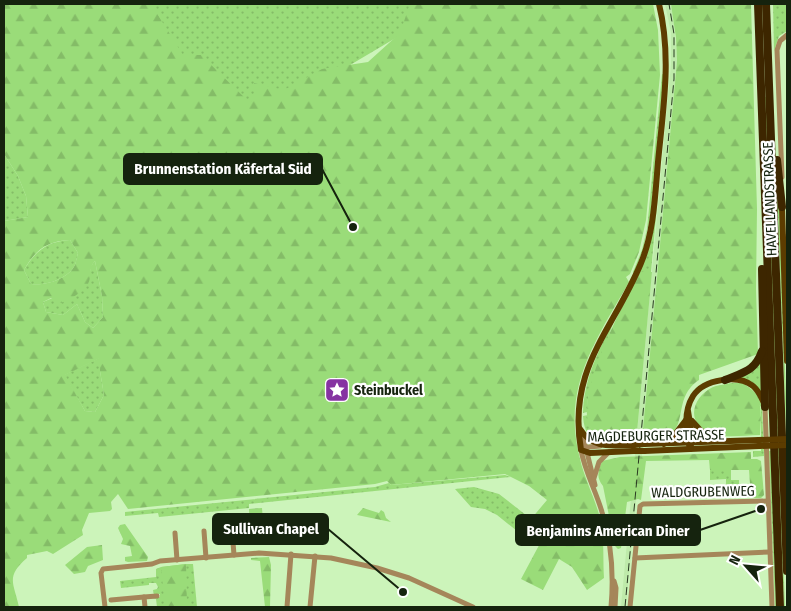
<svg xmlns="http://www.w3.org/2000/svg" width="791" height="611" viewBox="0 0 791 611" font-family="'Fira Sans Condensed',sans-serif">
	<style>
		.built { fill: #beeaaa }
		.green { fill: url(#green-dots) }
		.forest { fill: url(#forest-firs); fill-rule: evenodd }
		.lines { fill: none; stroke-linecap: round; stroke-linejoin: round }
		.minor { stroke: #a5865a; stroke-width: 5 }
		.major { stroke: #5c3c00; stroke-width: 6 }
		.highway { stroke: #3d2600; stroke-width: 8 }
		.rail { stroke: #293a21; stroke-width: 1; stroke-dasharray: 8 4; stroke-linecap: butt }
		.major-bridge { stroke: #5c3c00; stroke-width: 6 }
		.labels { text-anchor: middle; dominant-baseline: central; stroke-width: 4.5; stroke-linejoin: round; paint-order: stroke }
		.street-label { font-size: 14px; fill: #15230e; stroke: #fff }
		.poi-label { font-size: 14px; font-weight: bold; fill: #15230e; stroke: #fff; text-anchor: start }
		.leader { fill: none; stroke: #15230e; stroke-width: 2 }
		.callout-dot { fill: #15230e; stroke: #fff; stroke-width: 2 }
		.callout { fill: #15230e; stroke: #15230e; stroke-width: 2 }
		.callout-label { font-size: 15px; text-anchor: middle; font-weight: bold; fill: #fff }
	</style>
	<defs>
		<pattern id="green-dots" width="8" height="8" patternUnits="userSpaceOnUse" patternTransform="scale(1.25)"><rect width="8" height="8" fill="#9adc79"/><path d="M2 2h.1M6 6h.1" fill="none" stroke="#84bc67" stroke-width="1.8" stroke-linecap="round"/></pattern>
		<pattern id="forest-firs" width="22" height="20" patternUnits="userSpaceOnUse" patternTransform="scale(1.25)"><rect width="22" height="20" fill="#9adc79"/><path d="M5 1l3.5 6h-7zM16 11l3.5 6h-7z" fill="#84bc67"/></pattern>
	</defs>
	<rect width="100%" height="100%" fill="#ccf4ba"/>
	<polygon class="built" points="665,4 671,4 673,11 677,61 642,456 640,457 626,607 621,607 671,64 671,33"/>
	<g class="green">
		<polygon points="144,4 453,4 222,141"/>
		<polygon points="773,4 787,4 787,31 779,36 774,51"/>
		<polygon points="662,74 664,75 651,212 643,250 634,273 633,272 642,250 647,229"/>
		<polygon points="765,97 766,97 785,607 784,607"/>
		<polygon points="4,154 18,176 26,196 28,217 4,221"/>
		<polygon points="777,191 779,201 787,424 787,429 786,429"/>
		<polygon points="658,194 651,272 640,272"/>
		<path d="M70,240L78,253C77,257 76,262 75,265C68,279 46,286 31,284L24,270C35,251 48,241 70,240Z"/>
		<polygon points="95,261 102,296 103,317 93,328 85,322 77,304 63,315 46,312 43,302 88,283 91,266"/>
		<path d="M614,320L588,398L587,412L583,413C584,378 599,350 614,320Z"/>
		<polygon points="101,357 100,371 104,395 95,412 85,411 64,375"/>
		<polygon points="762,357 764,396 735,377"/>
		<polygon points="731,383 743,383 759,396 762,408 764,456 753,457 753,451 761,451 761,407 740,384 714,387"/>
		<path d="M588,415C589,418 589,423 591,427C598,439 623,433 635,433L634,441C609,443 585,450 583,416Z"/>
		<polygon points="769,451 771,451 776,607 775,607"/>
		<polygon points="710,470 731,470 731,480 739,480 739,486 726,486 726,479 710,480"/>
		<polygon points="505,475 511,477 249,504 249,508 159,517 158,513 125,516 125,512 375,487 389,483 391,485"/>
		<polygon points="474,487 499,494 531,519 545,534 536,541 522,535 497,515 485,509 471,507 455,489"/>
		<polygon points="186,564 193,564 197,607 157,607 156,599 152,598 160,597 160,594 154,595 153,590 157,589 158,587 156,583 149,583 149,585 121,588 120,581 156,577 156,569 161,567"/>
	</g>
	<g class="forest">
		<path d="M4,4H151L183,55H201L250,103L254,99V83L284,90L322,69L368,62L400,33L410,4H653L658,30L660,75L646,220L639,252L630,274L626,277L629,282C596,340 561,388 580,459C585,481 599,506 602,528C604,544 603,562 604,578L587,590L572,567L559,559L543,590L521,579L545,534L531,519L547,500L529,486L505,474L391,485L387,481L375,484L128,509L118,494L111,502L112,509L110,511L89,513L82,530L83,535L53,554L47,551L27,555V558C5,577 14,583 19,607H4V221L28,217L26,196L18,176L4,154ZM70,240L78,253C77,257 76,261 75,265C68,279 46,286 31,284L24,270C35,250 47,241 70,240ZM95,261L102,296L103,317L93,328L85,322L77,304L63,315L46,312L43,302L51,298L61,303C70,298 82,294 88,284C92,277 88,268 95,261ZM100,358V371L104,395L95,412L85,411L65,375Z"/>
		<path d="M671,4H751L757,209L756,289L758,354L699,375V380C666,402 699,441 642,441L677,61L676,38Z"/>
		<path d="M640,272H652L637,432C627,433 599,437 592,429C570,402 626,299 640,272Z"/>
		<path d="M740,384C765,390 761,415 760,435C744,435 725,439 710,433C685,423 692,397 713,387C721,384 732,384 740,384Z"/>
		<path d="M751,452V459H757L761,461L764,495L761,498H751L749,470H710L709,460L646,461L641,500L638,499L627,502L621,548L618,549L615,546L603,486C596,477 598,472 602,461L620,457Z"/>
		<polygon points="262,508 264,534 250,534 249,509"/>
		<polygon points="363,508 379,513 381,510 384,512 386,518 391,522 357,515"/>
		<polygon points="125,524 148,557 147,561 128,562 125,561 125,557 132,556 130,546 121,544 123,539 118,528 120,525"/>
		<polygon points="102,545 103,560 88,566 85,572 74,574 65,565 87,547"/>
		<polygon points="269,557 271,565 270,607 265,607 260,561 251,560 251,558"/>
		<polygon points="186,564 187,607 165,607 161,567"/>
	</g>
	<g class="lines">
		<g class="minor">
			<polyline points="782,177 777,50 780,41 787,35"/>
			<polyline points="765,407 772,607"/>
			<polyline points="582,432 595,485"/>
			<path d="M600,446L589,447L581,450C585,472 596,491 602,512C612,544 614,574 611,607"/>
			<polyline points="594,478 599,462 609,452"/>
			<polyline points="232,530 234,555"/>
			<polyline points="204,531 206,558"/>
			<polyline points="175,533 177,560"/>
			<polyline points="635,558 770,552"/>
			<polyline points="614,581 616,588 615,607"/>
			<polyline points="144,597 157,596"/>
			<polyline points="111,600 144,597 145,607"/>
			<polyline points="105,607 101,573 103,569 152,564 160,561 259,553 331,558 377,568 409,578 473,607"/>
			<polyline points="287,607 291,554"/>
			<polyline points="310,607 315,556"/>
			<polyline points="630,607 640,506 643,504 768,501"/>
		</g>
		<g class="major">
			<polyline points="782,207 787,361"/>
			<polyline points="688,411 692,436 691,445"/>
			<polyline points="692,421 701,431 720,440"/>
			<path d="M580,429C593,450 612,445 634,445"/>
			<polyline points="644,444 759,440"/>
			<polyline points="664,444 673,437 686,420"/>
			<path d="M690,449C686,432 683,412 693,396C704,379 738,374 753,386C759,391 761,397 764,403"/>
			<path d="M633,451L590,453L581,450C567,368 613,331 641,263C654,232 655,196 658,162C663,109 672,57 659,4"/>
			<polyline points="644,451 759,446"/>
		</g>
		<g class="highway">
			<polyline points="758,4 780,607"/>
			<polyline points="766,4 787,571"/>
			<polyline points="777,160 782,207"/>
			<polyline points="762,269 765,407"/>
			<path d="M725,380C744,372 755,371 762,351"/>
		</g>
		<polyline class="rail" points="625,607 674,79 674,34 669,4"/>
		<g class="major-bridge">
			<polyline points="759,440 787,439"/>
			<polyline points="634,445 644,444"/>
			<polyline points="759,446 787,445"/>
			<polyline points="633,451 644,451"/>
		</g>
	</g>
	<defs>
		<symbol id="sight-square" viewBox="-11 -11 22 22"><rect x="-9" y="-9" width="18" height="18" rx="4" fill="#8633a2" stroke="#fff"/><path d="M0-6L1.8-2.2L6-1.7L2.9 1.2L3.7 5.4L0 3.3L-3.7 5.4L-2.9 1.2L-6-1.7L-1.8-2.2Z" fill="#fff"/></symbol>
	</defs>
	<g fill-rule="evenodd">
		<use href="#sight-square" x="323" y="376" width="28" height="28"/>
	</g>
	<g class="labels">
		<g class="street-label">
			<text transform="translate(770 199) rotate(-92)">HAVELLANDSTRASSE</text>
			<text transform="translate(656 436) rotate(-1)">MAGDEBURGER STRASSE</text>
			<text transform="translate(703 492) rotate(-1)">WALDGRUBENWEG</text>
		</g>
		<g class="poi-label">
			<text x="354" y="390">Steinbuckel</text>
		</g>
	</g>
	<path class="leader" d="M353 227L322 169M403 592L328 529M761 509L700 530"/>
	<g class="callout-dot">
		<circle cx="353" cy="227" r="5"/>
		<circle cx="403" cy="592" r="5"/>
		<circle cx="761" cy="509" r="5"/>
	</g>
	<g class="callout">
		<rect x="124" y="154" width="198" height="30" rx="5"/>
		<rect x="213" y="514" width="115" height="30" rx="5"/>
		<rect x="516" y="515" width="184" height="30" rx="5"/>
	</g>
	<g class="callout-label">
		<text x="223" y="174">Brunnenstation Käfertal Süd</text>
		<text x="271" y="534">Sullivan Chapel</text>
		<text x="608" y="536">Benjamins American Diner</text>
	</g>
	<rect width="791" height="611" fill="none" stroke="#15230e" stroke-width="10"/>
	<g transform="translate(746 566) rotate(297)" stroke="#ffffff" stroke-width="4" paint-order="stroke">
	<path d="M0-4L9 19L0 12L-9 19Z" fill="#15230e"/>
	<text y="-8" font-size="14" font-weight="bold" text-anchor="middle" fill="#15230e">N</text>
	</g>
</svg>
